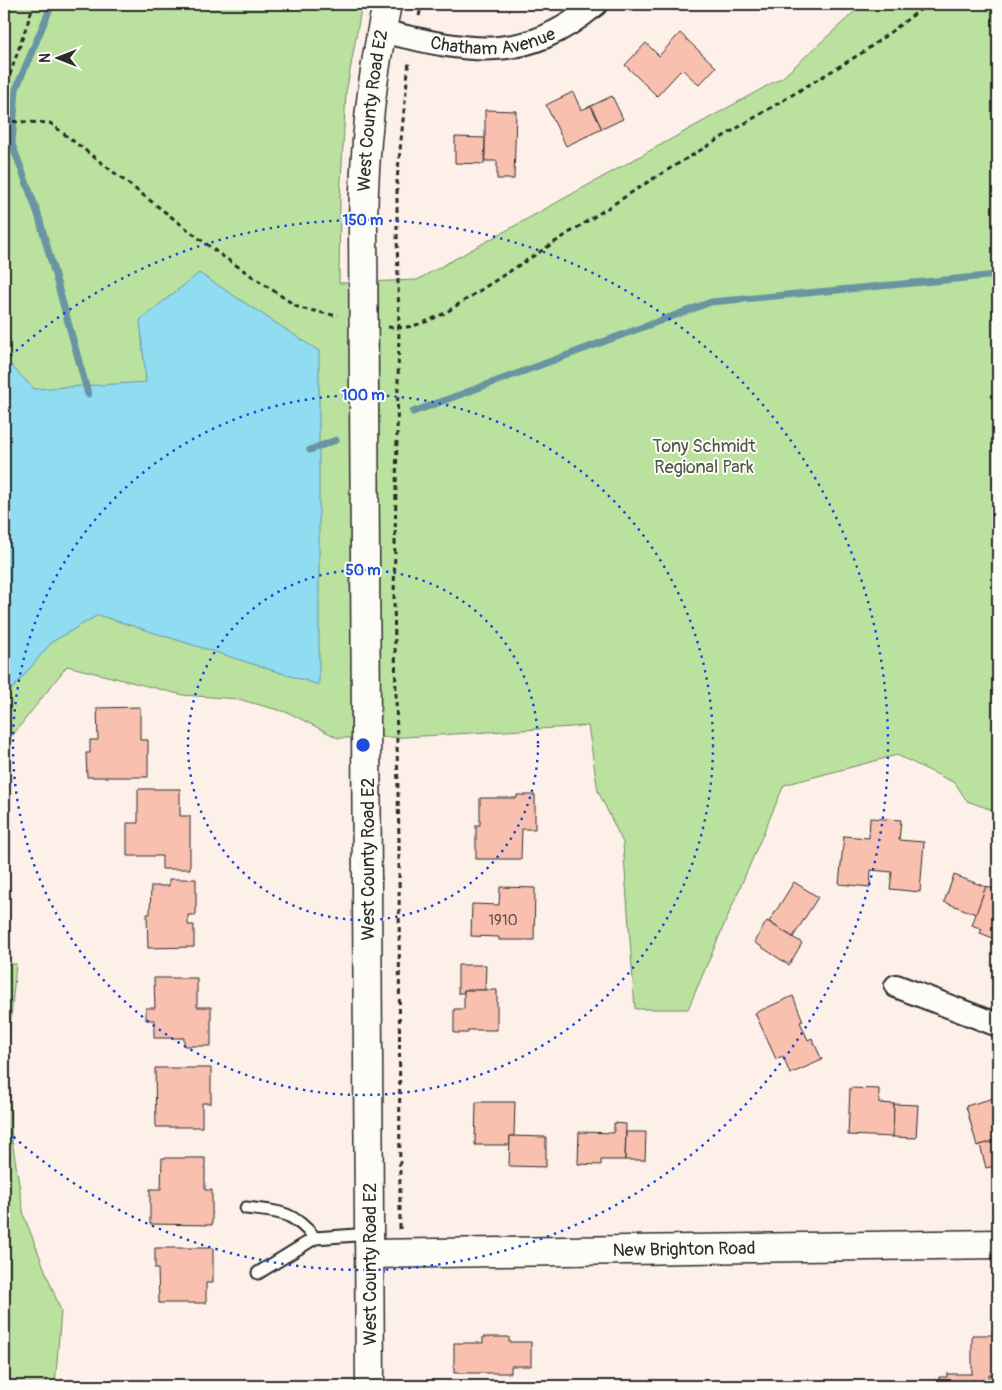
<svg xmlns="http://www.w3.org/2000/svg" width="1002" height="1390" viewBox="0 0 1002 1390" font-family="Pangolin,sans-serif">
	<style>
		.green { fill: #bae29e; stroke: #728664 }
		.water { fill: #90dcf0; stroke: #6895a1 }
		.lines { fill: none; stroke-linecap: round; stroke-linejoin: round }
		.stream { stroke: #6895a1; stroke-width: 7 }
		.building { fill: #f9c0af; stroke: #2b2b2b }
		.lane-casing { stroke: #2b2b2b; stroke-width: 15 }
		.street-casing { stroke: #2b2b2b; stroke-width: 26 }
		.secondary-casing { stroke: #2b2b2b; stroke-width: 31 }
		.path { stroke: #2b2b2b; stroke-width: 3; stroke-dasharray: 5 4; stroke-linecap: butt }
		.lane { stroke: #fdfcf7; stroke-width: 11 }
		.street { stroke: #fdfcf7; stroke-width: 22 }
		.secondary { stroke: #fdfcf7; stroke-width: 28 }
		.ring { fill: none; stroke: #1d4ed8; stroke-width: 2.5; stroke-dasharray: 2.5 5 }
		.labels { text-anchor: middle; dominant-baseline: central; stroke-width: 4; stroke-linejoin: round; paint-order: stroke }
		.number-label { font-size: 15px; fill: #5e504c }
		.street-label { font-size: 18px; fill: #2b2b2b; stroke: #fdfcf7 }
		.park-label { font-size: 18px; fill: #4f5948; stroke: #fdfcf7 }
		.centre { fill: #1d4ed8; stroke: #fdfcf7; stroke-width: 2.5 }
		.ring-label { font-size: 15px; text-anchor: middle; font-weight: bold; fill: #1d4ed8; stroke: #fdfcf7; stroke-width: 4; stroke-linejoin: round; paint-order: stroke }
	</style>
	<rect width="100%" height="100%" fill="#fcf0e9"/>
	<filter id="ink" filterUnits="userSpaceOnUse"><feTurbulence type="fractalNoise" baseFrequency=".02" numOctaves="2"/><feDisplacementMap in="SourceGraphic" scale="10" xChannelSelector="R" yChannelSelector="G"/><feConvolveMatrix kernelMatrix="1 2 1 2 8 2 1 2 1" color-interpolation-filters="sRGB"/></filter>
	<g filter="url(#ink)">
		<g class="green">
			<polygon points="4,4 362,4 346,93 340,198 339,283 417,280 783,77 863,4 998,4 998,812 967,801 955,783 897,755 784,785 688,1009 635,1009 623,843 598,791 588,726 405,737 338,738 289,713 238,699 183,695 67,666 8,741 4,883"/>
			<polygon points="4,964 16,964 7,1060 12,1140 24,1216 61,1311 55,1386 4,1386"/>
		</g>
		<polygon class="water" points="199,273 319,351 319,685 98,615 52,642 4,699 4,358 34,389 146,382 140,320"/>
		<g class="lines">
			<g class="stream">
				<polyline points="52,4 16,89 12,144 38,214 88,394"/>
				<polyline points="413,412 711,302 998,275"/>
				<polyline points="310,450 336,440"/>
			</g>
		</g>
		<g class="building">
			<polygon points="680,33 716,67 699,85 682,69 657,96 625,65 646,43 659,56"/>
			<polygon points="573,92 581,110 591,106 602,129 566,146 546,105"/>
			<polygon points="612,96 623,119 602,129 591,106"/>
			<polygon points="485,110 516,111 514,179 497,179 497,161 485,161"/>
			<polygon points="455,137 485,138 484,164 455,163"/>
			<polygon points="140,707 140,740 148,740 148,777 87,777 86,753 90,753 90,740 98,740 97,708"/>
			<polygon points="138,789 180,789 180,816 190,816 190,869 162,869 162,856 127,856 127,823 138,823"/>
			<polygon points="517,795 535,795 535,829 522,829 521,859 476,859 476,825 480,825 480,798 517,798"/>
			<polygon points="870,818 901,820 899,840 924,842 920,892 890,889 892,872 871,870 870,887 839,884 844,836 869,838"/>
			<polygon points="954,875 986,887 976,914 944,902"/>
			<polygon points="169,879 196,879 196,915 188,915 188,925 194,925 194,947 148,948 147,914 150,914 151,886 169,886"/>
			<polygon points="794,882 818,897 793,937 769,922"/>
			<polygon points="986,886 998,891 998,940 980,933 982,929 972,925"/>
			<polygon points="500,887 535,888 534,940 499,940 499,937 471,936 472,904 499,905"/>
			<polygon points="767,921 802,943 789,965 754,942"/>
			<polygon points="458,965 486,965 485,990 464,990 464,993 458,993"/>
			<polygon points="154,978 197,978 197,1007 211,1007 211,1046 184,1046 184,1038 154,1038 154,1020 146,1020 146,1008 155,1008"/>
			<polygon points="464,990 497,990 497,1030 468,1030 468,1033 454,1033 454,1009 464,1009"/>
			<polygon points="793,996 803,1021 800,1022 808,1040 812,1038 822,1060 790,1074 783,1056 776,1059 755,1013"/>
			<polygon points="155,1068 211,1068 211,1103 202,1103 202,1127 156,1127"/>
			<polygon points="850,1088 879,1089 879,1103 894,1104 893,1137 848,1135"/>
			<polygon points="997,1097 998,1140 977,1146 966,1106"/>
			<polygon points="476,1102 515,1102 514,1136 510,1136 510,1145 475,1145"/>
			<polygon points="894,1104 918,1105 916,1138 893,1137"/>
			<polygon points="614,1123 626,1124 625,1160 601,1160 601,1165 578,1164 579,1132 614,1133"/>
			<polygon points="626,1132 646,1132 645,1160 625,1160"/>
			<polygon points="510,1136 546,1137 546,1167 509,1166"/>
			<polygon points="998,1140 998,1165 986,1168 980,1145"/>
			<polygon points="162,1158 205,1158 205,1190 212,1190 212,1225 150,1224 150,1189 161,1189"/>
			<polygon points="155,1248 213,1248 213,1283 206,1283 206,1303 159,1303 158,1269 155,1269"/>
			<polygon points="972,1335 998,1335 998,1375 989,1375 989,1386 939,1386 939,1377 947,1377 947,1374 972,1374"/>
			<polygon points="483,1337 509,1337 509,1342 531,1342 531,1366 511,1366 511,1373 454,1373 454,1343 483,1343"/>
			<polygon points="901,1382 901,1386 874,1386 874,1383"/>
			<rect x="494" y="1383" width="34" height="3"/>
		</g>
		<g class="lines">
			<defs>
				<g id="lane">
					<path d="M246,1208C280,1212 291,1210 315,1238"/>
					<polyline points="258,1273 315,1238 370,1234"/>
				</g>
				<g id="street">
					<path id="s1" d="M381,31C467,51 523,66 596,4"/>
					<polyline points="896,986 998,1025"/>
				</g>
				<g id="secondary">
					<path id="s2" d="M370,1254L998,1244"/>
					<path id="s3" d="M370,1386L363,226C364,151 371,78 387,4"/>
				</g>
			</defs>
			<use href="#lane" class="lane-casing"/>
			<use href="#street" class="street-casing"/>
			<use href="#secondary" class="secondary-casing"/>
			<g class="path">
				<polyline points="419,16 422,4"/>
				<polyline points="4,92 34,4"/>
				<polyline points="4,121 50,123 218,253 299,308 338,316"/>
				<path d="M388,327C410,330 426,322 445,313L651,180L865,51L928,4"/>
				<polyline points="400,1229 399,840 394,598 399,329 397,231 397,180 409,61"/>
			</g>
			<use href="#lane" class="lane"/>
			<use href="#street" class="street"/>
			<use href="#secondary" class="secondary"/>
		</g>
	</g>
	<g class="ring">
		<circle cx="363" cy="745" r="175"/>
		<circle cx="363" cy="745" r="350"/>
		<path d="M5 361A525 525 0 1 1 5 1129"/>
	</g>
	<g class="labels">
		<g class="number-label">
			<text x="503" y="920">1910</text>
		</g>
		<g class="street-label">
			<text stroke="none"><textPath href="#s1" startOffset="114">Chatham Avenue</textPath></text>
			<text stroke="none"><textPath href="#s3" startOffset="1276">West County Road E2</textPath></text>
			<text transform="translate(368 859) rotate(-90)">West County Road E2</text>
			<text stroke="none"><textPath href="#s2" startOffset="314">New Brighton Road</textPath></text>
			<text transform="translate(370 1264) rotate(-90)">West County Road E2</text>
		</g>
		<g class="park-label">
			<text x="704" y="446">Tony Schmidt<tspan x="704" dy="21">Regional Park</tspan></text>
		</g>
	</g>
	<circle cx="363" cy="745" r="8" class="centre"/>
	<g class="ring-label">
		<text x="363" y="225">150 m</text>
		<text x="363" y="400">100 m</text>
		<text x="363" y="575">50 m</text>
	</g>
	<rect width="1002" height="1390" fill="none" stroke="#fdfcf7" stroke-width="20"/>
	<rect x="10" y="10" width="982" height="1370" fill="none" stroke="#2b2b2b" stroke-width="2" filter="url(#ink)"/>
	<g transform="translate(58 58) rotate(270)" stroke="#fdfcf7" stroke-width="4" paint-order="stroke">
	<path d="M0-4L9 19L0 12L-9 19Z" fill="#2b2b2b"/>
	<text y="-8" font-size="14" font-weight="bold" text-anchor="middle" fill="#2b2b2b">N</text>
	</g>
</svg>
